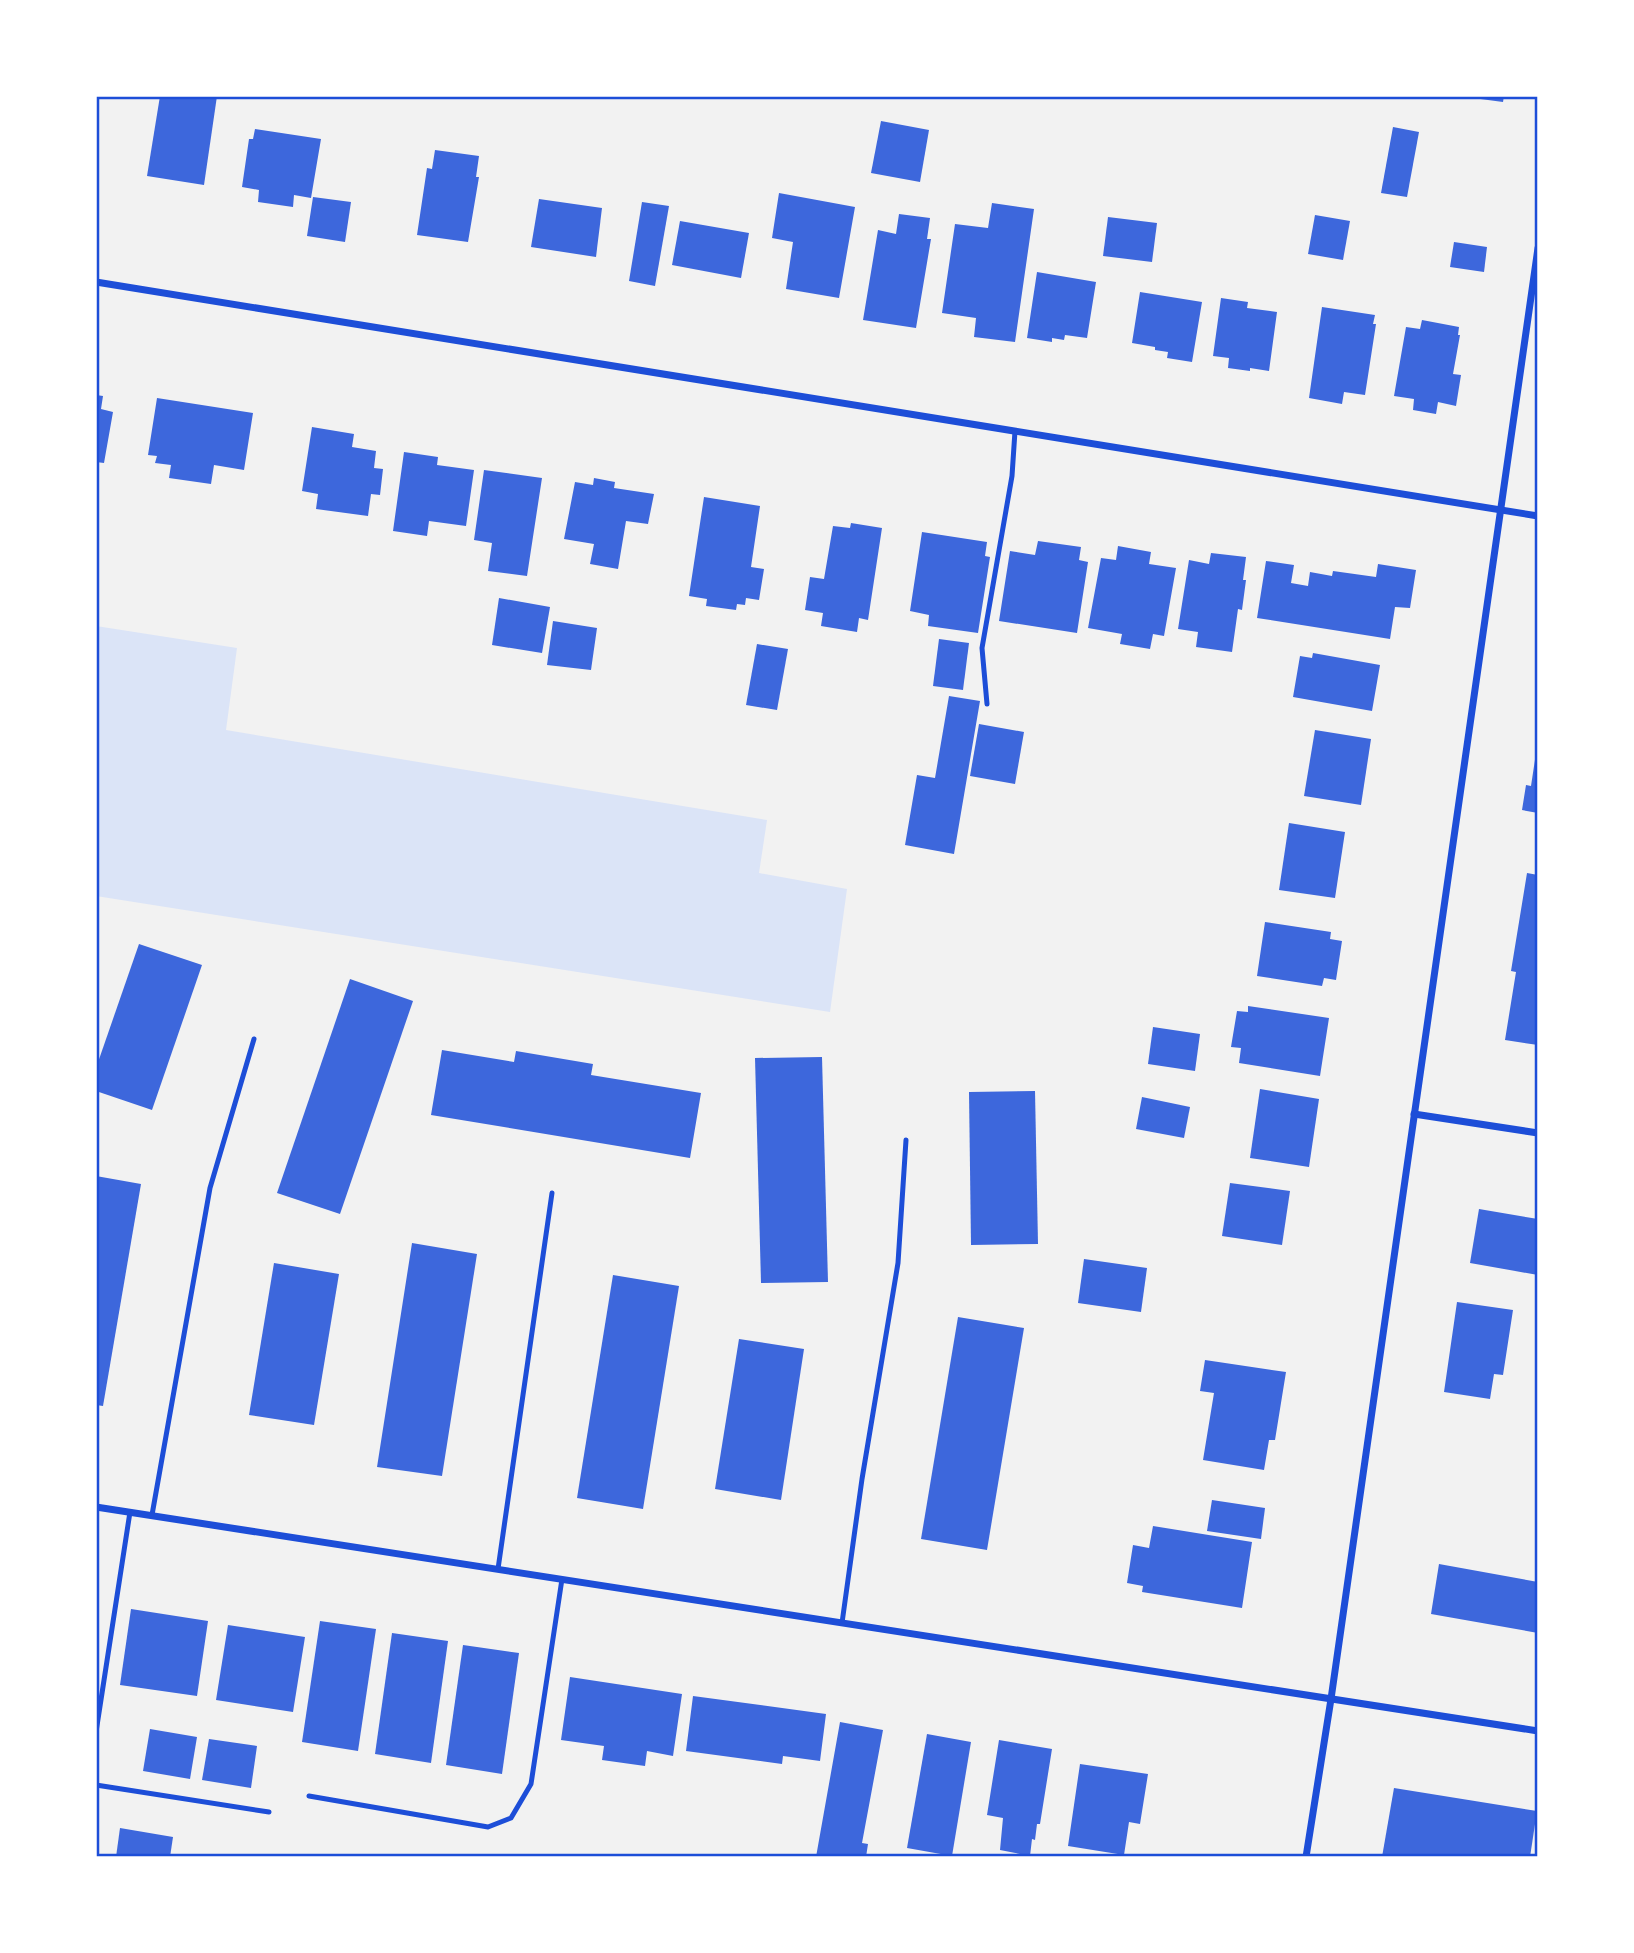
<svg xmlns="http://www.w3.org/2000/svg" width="1634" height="1953" font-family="'Crimson Pro',serif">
  <rect width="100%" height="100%" fill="#f2f2f2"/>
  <!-- green -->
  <path fill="#dbe4f7" d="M96 626 237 648 226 730 767 820 759 873 847 889 830 1012 96 896Z"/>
  <!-- building -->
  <g fill="#3d67dc">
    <path d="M160 96H217L204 185 147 176Z"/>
    <path d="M1473 96H1504L1503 102 1473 98Z"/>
    <path d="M881 121 929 130 920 182 871 173Z"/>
    <path d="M1393 127 1419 132 1407 197 1381 193Z"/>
    <path d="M255 129 321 139 311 198 294 195 293 207 258 202 259 190 242 187 249 139H253Z"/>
    <path d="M435 150 479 156 476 177H479L468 242 417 235 427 168 432 169Z"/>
    <path d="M779 193 855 207 839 298 786 289 793 242 772 238Z"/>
    <path d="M313 197 351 202 345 242 307 236Z"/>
    <path d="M539 199 602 208 596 257 531 247Z"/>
    <path d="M642 202 669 206 655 286 629 281Z"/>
    <path d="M992 203 1034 209 1015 342 974 337 976 318 942 313 955 224 988 228Z"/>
    <path d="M899 214 930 218 927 239H931L916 328 863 320 878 230 896 234Z"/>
    <path d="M1315 215 1350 221 1343 260 1308 254Z"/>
    <path d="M1108 217 1157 223 1152 262 1103 256Z"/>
    <path d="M680 221 749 233 741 278 672 265Z"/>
    <path d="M1454 242 1487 247 1484 272 1450 267Z"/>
    <path d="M1037 272 1096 282 1087 338 1065 335 1064 340 1052 338V342L1027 338Z"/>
    <path d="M1140 292 1202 302 1192 362 1167 358 1168 352 1155 350V347L1132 343Z"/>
    <path d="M1221 298 1248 302 1247 308 1277 312 1269 371 1250 368V371L1228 368 1229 358 1213 356Z"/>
    <path d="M1322 307 1375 315 1373 324H1376L1365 395 1344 392 1342 404 1309 398Z"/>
    <path d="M1422 320 1459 327 1458 335H1460L1453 374 1461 375 1456 406 1438 402 1436 414 1413 410 1414 399 1394 396 1406 327 1420 329Z"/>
    <path d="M96 395 103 396 101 409 113 412 104 463 96 462Z"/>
    <path d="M157 398 253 413 244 470 214 465 211 484 169 478 171 465 155 463 157 456 148 455Z"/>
    <path d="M312 427 354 434 352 447 376 451 374 468 383 469 380 495 371 494 368 516 316 509 318 494 302 491Z"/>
    <path d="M404 452 438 457 437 465 474 470 466 526 429 521 427 536 393 531Z"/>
    <path d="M484 470 542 478 527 576 488 571 492 543 474 540Z"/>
    <path d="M594 478 615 482 614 488 654 494 648 524 626 521 618 569 590 564 594 544 564 539 575 482 593 485Z"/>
    <path d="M704 497 760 506 751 567 764 569 759 600 746 598 745 605 737 604 736 610 706 606 707 599 689 596Z"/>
    <path d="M851 523 882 528 868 620 859 618 857 632 821 626 823 613 805 610 810 577 824 579 833 526 850 528Z"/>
    <path d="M922 532 987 542 985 556 990 557 978 633 928 626 929 615 910 611Z"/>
    <path d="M1038 541 1081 547 1079 560 1088 562 1077 633 999 621 1010 551 1035 555Z"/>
    <path d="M1118 546 1151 552 1149 564 1176 568 1164 636 1153 634 1150 649 1120 644 1122 634 1088 628 1101 558 1116 560Z"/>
    <path d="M1211 553 1246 557 1243 580H1246L1242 610 1238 609 1232 652 1196 647 1198 632 1178 629 1189 560 1209 564Z"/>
    <path d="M1266 561 1294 565 1291 583 1308 586 1310 572 1332 576 1333 571 1376 577 1378 564 1416 570 1410 608 1395 607 1390 639 1257 618Z"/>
    <path d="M499 598 550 607 542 653 492 645Z"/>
    <path d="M553 621 597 628 591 670 547 665Z"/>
    <path d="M939 639 969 643 963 690 933 686Z"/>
    <path d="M757 644 788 649 777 710 746 705Z"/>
    <path d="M1313 653 1380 665 1372 711 1293 697 1300 656 1312 658Z"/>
    <path d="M949 696 980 701 954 854 905 845 917 775 935 778Z"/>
    <path d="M979 724 1024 732 1015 784 970 776Z"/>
    <path d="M1315 730 1371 739 1361 805 1304 796Z"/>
    <path d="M1536 753H1538V813L1522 810 1526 785 1531 786Z"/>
    <path d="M1289 823 1345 832 1335 898 1279 890Z"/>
    <path d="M1527 873 1538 875V1045L1505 1040 1516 972 1511 971Z"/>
    <path d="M1265 922 1331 932 1330 939 1342 941 1336 980 1324 978 1322 986 1257 976Z"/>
    <path d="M139 944 202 965 152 1110 96 1091V1068Z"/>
    <path d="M350 979 413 1001 340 1214 277 1193Z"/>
    <path d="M1248 1006 1329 1018 1320 1076 1239 1063 1241 1048 1231 1047 1237 1011 1248 1012Z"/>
    <path d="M1153 1027 1200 1034 1195 1071 1148 1064Z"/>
    <path d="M442 1050 514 1062 516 1051 593 1064 591 1075 701 1093 690 1158 431 1115Z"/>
    <path d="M822 1057 828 1282 761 1283 755 1058Z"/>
    <path d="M1260 1089 1319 1099 1309 1167 1250 1158Z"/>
    <path d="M1035 1091 1038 1244 971 1245 969 1092Z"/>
    <path d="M1142 1097 1190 1107 1184 1138 1136 1129Z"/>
    <path d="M96 1176 141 1184 103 1406 96 1405Z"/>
    <path d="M1230 1183 1290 1191 1282 1245 1222 1236Z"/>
    <path d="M1479 1209 1538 1219V1275L1470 1263Z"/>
    <path d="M412 1243 477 1254 442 1476 377 1467Z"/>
    <path d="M1084 1259 1147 1268 1141 1312 1078 1303Z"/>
    <path d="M274 1263 339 1274 314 1425 249 1415Z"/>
    <path d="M613 1275 679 1286 643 1509 577 1498Z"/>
    <path d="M1457 1302 1513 1310 1503 1375 1494 1374 1490 1399 1444 1392Z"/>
    <path d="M958 1317 1024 1328 987 1550 921 1539Z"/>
    <path d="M739 1339 804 1349 781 1500 715 1489Z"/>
    <path d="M1205 1360 1286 1372 1275 1440H1269L1264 1470 1203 1460 1214 1393 1200 1391Z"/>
    <path d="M1212 1500 1265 1508 1261 1539 1207 1531Z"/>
    <path d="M1153 1526 1252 1542 1242 1608 1142 1592 1143 1586 1127 1583 1133 1545 1149 1548Z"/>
    <path d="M1439 1564 1538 1582V1633L1431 1614Z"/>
    <path d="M131 1609 208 1621 197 1696 120 1685Z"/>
    <path d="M320 1621 376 1629 358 1751 302 1742Z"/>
    <path d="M228 1625 305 1637 293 1712 216 1700Z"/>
    <path d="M392 1633 448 1641 431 1763 375 1754Z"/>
    <path d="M463 1645 519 1653 502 1774 446 1765Z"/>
    <path d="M570 1677 682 1694 673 1756 647 1751 645 1766 602 1760 604 1746 561 1740Z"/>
    <path d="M693 1696 826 1714 820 1761 783 1756 782 1764 686 1751Z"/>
    <path d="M840 1722 883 1730 862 1843 868 1844 866 1857H816Z"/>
    <path d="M150 1729 197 1737 190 1779 143 1771Z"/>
    <path d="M927 1734 971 1742 952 1856 907 1848Z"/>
    <path d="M209 1739 257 1746 251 1788 202 1780Z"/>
    <path d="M999 1740 1052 1749 1040 1824H1037L1035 1840 1032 1839 1030 1856 1000 1850 1003 1818 987 1815Z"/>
    <path d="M1080 1764 1148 1774 1140 1824 1129 1822 1124 1855 1068 1846Z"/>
    <path d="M1394 1788 1537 1811 1530 1857H1382Z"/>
    <path d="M120 1828 173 1837 170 1857H116Z"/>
  </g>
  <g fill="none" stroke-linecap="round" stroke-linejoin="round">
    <!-- service -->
    <g stroke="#1d4ed8" stroke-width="5">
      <path d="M987 704 982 648 1012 476 1015 431"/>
      <path d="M152 1515 210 1188 254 1039"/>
      <path d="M498 1569 552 1193"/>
      <path d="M842 1623 862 1479 898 1263 906 1140"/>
      <path d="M96 1732 130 1512"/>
      <path d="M96 1785 269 1812"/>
      <path d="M309 1796 488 1827 511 1818 531 1784 562 1579"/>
    </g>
    <!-- minor -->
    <g stroke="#1d4ed8" stroke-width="7">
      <path d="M96 282 1538 516"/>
      <path d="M1414 1114 1538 1133"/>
      <path d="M96 1507 1538 1731"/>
      <path d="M1306 1857 1331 1699 1538 248"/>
    </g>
  </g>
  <!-- border -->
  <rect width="1634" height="1953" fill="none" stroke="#ffffff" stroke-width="196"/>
  <rect x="98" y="98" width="1438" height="1757" fill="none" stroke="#1d4ed8" stroke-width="2.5"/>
</svg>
